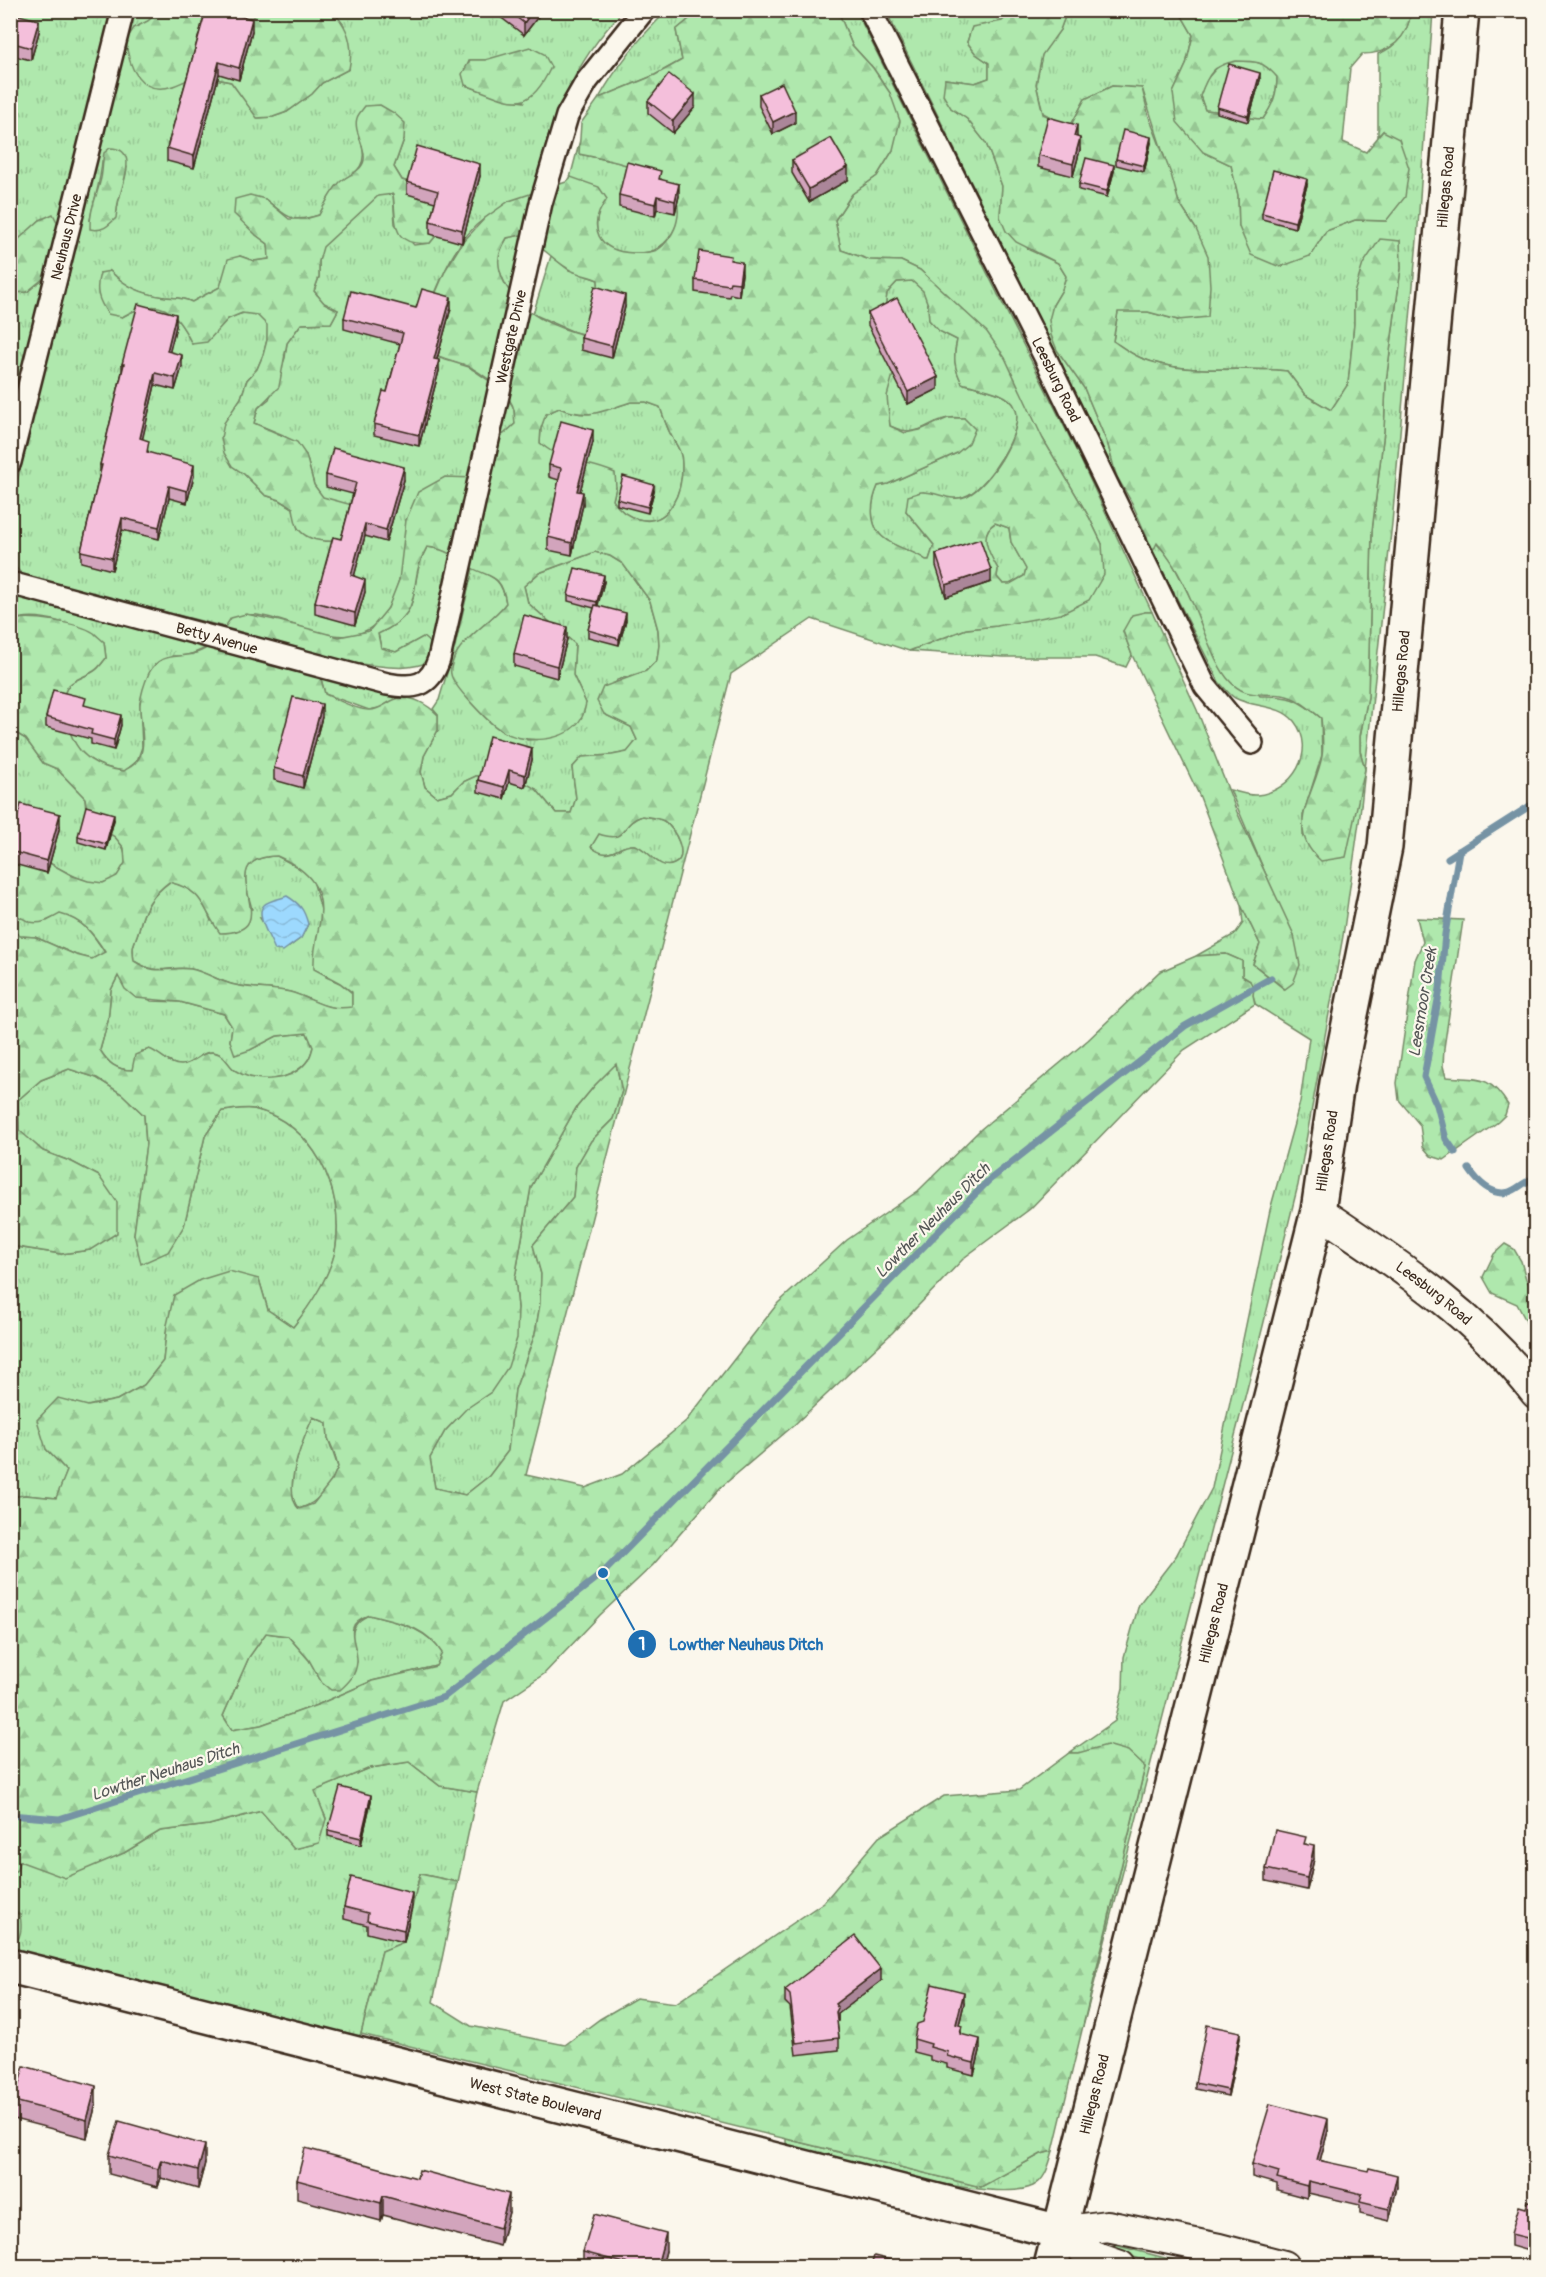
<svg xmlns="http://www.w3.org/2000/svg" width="1546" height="2277" font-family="Pangolin,sans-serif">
  <defs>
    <pattern id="grass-tufts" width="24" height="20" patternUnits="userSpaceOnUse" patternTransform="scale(1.5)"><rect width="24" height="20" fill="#afe8ad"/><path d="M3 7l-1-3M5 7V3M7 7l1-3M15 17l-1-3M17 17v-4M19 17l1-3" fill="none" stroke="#97c794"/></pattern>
    <pattern id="forest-firs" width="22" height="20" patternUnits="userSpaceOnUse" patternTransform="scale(1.5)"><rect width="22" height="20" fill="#afe8ad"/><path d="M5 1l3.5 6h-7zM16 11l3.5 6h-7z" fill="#97c794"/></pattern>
    <pattern id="water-waves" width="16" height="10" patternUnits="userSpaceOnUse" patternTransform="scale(1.5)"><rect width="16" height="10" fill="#9dd9fe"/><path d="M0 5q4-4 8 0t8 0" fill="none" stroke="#88bad9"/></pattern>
  </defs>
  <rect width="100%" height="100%" fill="#fbf7ec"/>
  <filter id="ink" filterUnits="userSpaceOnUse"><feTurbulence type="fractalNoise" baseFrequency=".0167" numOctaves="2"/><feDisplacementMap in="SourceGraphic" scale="12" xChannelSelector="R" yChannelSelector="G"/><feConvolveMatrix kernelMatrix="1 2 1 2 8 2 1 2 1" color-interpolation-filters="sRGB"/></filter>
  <g filter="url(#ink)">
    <!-- grass -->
    <g fill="url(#grass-tufts)" stroke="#758966" stroke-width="1.5" fill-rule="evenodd">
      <path d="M10 11H112L59 226 40 220 11 247Z"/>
      <path d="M133 11H159L148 21 134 28 172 86C196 74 206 77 231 82L258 118 273 117 287 112 312 94 322 83 349 69 344 25 332 11H623C570 66 552 121 534 193 519 201 499 208 485 218 453 241 439 285 424 320L439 358 469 367 495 385 506 395 514 408 515 424 504 434 490 442 476 478 406 520C405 540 404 561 399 580 366 703 261 577 225 627L24 576 11 563V506ZM469 60H485L524 102 509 100 465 85ZM358 133 404 139 394 167 402 180 431 189 439 232 430 243 414 245 395 224 393 194 378 195 322 247 319 261V277L314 291 324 303 338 310 331 323 301 324 287 343 285 358 269 399 258 408 254 423 283 435 306 455 314 485 323 498 352 506 298 529 293 508 280 500 265 495 244 474 232 466 224 424 241 398 247 380 257 369 263 355 267 340 268 325C265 322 261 316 257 315 238 305 207 333 192 344 175 309 160 295 122 317L110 271C126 287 142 294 165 297 176 298 182 297 192 302L220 287 240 256 254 261 270 259 268 244 256 235 265 199C288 217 290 224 319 215 325 204 331 191 340 183 344 179 348 178 352 175 368 164 364 149 358 133ZM102 161 127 167C126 182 118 195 117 211L90 220C94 199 101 181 102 161Z"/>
      <path d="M667 11H699L676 30 682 60 655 75 599 98C617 66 641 36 667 11Z"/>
      <path d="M838 11H856L1078 454 1152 612H1145L1123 631 1132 655 1126 667 1095 657H1004L909 651 966 629 997 626 1102 544 1089 517 1043 439 942 292 920 270 901 261 870 260 841 250 835 220 852 194 877 176 893 150 890 93 873 68 852 45Z"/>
      <path d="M886 11H1014L1002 21 972 28 967 42 976 54 989 63V78L975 83 945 79 951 108 967 119 986 143 1002 186 1000 217 1029 250 1058 263 1066 276 1062 290 1053 305 1057 350 1084 388 1108 445 1116 475Z"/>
      <path d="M1067 11H1179L1193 35 1186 65 1173 93 1203 152 1231 165 1238 195 1239 227 1310 256 1326 231 1355 220 1386 221 1383 131 1378 136V54C1397 47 1409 31 1411 11H1433L1417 240 1392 523 1360 815 1343 936 1298 1185 1256 1354 1083 2027 1145 1767 1078 1753H1069L1115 1721 1123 1688 1124 1657 1139 1604 1176 1556 1212 1488 1270 1210 1300 1102 1309 1038 1255 1004 1250 981 1242 976V961L1226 954 1196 956 1235 934 1243 923 1241 905 1260 944 1253 964 1284 989 1294 935 1281 910 1230 790C1238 792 1249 796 1257 795 1292 792 1318 751 1294 721 1280 704 1254 708 1235 698 1229 695 1224 687 1219 682L1153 551 1156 543 1170 558 1190 597 1260 696C1289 695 1298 699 1321 718L1322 755 1303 815V837L1362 778 1365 769 1360 751V736L1368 697 1372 531 1384 431 1386 382 1401 268 1400 241 1354 293V324L1348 385 1331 410 1305 395 1287 371C1238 365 1188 377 1141 358 1131 354 1122 347 1113 341L1118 311 1148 312 1178 320 1196 229 1179 203 1142 88 1112 86 1085 99 1070 127 1043 113 1036 84 1042 54 1060 30Z"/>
      <path d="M1236 61C1257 61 1263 61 1277 77 1277 94 1273 105 1263 119 1243 119 1225 111 1205 110L1200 96 1205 81 1220 64Z"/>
      <path d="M580 140V154C604 160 629 163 651 173 657 176 661 181 665 186 668 189 672 192 675 196 686 213 674 238 658 248 645 257 607 255 599 238 595 229 597 221 598 211L571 177 570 178Z"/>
      <path d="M521 235 524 236 509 292C498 269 492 261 507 238Z"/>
      <path d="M551 256 569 270 598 280 601 326 589 336 574 332 533 314Z"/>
      <path d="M48 274 11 424V293L27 292Z"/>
      <path d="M912 281 923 290 928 304 929 320 939 331 957 340C953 357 954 368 962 383 977 388 1008 391 1015 407 1026 429 988 485 968 495 953 503 937 496 923 492L906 511 934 545 929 560H926C914 551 900 549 888 541 868 529 870 504 878 486L888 484 957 453 964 418C959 418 954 417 949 418 923 422 922 440 890 426L887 411V396L889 381 885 309 887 293 897 282Z"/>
      <path d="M631 402H646L660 407C663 415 666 425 670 433 675 444 682 450 682 463 683 489 671 528 638 519 627 516 619 511 613 500L616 487 552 453 540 443 541 428 545 414 559 408C590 420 601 411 631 402Z"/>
      <path d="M995 523 1009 528 1011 542 1026 569 1024 576 1010 584H1003L997 577 998 569C989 555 977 534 995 523Z"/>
      <path d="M427 547 441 549 455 556 432 645 422 638 396 652 381 648 378 633C429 612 405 586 427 547Z"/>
      <path d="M595 552 610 556 623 564 650 601 658 630 659 645 657 660 646 671 617 680 604 714 631 727 637 740 628 752 612 755 582 757 572 768 576 798 571 813H556L536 789 492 776H476L463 782 452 793 437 797 425 787 421 772 424 756 438 730V715L433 709 439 700 455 646 473 568C494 577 502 579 506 603L497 615 527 740C562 739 564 727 586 703L573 675 575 644 528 603 524 586 539 573Z"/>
      <path d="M12 595 100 615 212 644C198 653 188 656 172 656L144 688 140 703 142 747 137 761 125 771C87 767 70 747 65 712 63 702 62 694 69 685 76 678 89 676 97 669 100 666 103 662 106 658L104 642C79 628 41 609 11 621Z"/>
      <path d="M323 675 357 687 413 700 397 699 384 707 369 710 325 694 321 679Z"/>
      <path d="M10 730 26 739 43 763 57 769 85 798 86 812C99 824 134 845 124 866 106 901 70 873 47 862 37 857 22 856 11 854Z"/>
      <path d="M642 816C648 817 659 818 664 821 675 828 690 857 674 865 657 872 648 847 634 845 617 844 611 863 591 847L599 833C629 844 618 824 642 816Z"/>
      <path d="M277 856 303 870 313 880 321 910 320 924 326 977 340 983 352 993V1008C324 1011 315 999 290 992 272 988 253 989 235 985 220 982 206 972 191 969 166 965 160 977 134 961 131 943 135 944 139 929 144 908 152 895 170 882 195 888 202 897 211 921L252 909C244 880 236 857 277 856ZM260 918 308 924 301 938 289 947 268 931Z"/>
      <path d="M60 913C83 920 93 933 105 953L92 959 76 955 35 937 20 936 11 929V915L47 921Z"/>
      <path d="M118 976 151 1001 180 1002 224 1014 232 1027 230 1041 250 1050 277 1036 307 1033 313 1047C312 1051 310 1057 308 1060 294 1081 252 1087 233 1069 227 1064 225 1056 217 1053 204 1048 195 1063 183 1065 166 1067 159 1047 142 1051L132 1070C116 1070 108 1063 100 1050L108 1021 111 990Z"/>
      <path d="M616 1063 622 1091 613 1119 591 1141 576 1167 573 1197 533 1245 541 1274 540 1304 535 1334 515 1390 508 1451 489 1476 465 1495 435 1488 430 1458 445 1431 466 1408 491 1392 518 1308 515 1278 531 1187 576 1108 595 1085Z"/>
      <path d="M69 1069 97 1078 122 1094 144 1115 146 1144 134 1234 184 1226 205 1136 222 1111C232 1110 245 1107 254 1109 314 1123 344 1189 336 1246 332 1274 310 1306 293 1327L268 1310 259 1279 167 1325 163 1361 144 1385 117 1400 87 1406 46 1449 67 1471 57 1498 25 1495 11 1497 10 1246 61 1254 90 1250 99 1176 72 1162 43 1151 19 1131 18 1100 41 1080Z"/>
      <path d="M313 1417 327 1423 328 1438 338 1467C329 1488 321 1501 299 1509 281 1492 304 1436 313 1417Z"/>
      <path d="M370 1615C399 1623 425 1627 443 1653L436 1666 372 1681 317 1705 261 1725 232 1730 223 1716 249 1657 266 1633 288 1636 309 1660 322 1683 357 1662C352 1642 346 1623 370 1615Z"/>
      <path d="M409 1762 440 1786 477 1792 458 1882 420 1874 404 1942 382 1951 361 2034 356 2038 11 1952 20 1915 11 1909 10 1873 17 1870 19 1861 124 1853 160 1831 209 1825 262 1811 294 1849 318 1843 326 1818 314 1791 370 1768Z"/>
      <path d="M786 2139 981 2187 1041 2154 1053 2151C1049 2164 1046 2180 1033 2186 993 2205 839 2160 792 2148L786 2143Z"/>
      <path d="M1115 2245 1196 2266H1161L1112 2250Z"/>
    </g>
    <!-- forest -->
    <g fill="url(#forest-firs)" stroke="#758966" stroke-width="1.5" fill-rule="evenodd">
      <path d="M1014 10 1067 11 1060 30 1042 55 1036 84 1043 114 1070 127 1085 99 1112 86 1142 88 1149 117 1171 174 1179 203 1196 229 1208 256 1210 286 1208 317 1178 320 1148 312H1118L1113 341C1122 347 1131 354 1141 358 1188 377 1238 365 1287 371L1305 395 1331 410 1348 384 1354 324V293L1363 264 1380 239 1400 241 1401 268 1386 382 1384 431 1372 531 1368 697 1360 736V751L1365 769 1346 857 1321 861C1283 829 1315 794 1322 756 1324 744 1322 730 1321 718 1310 709 1297 697 1282 695 1259 692 1245 700 1227 678 1217 666 1212 650 1206 637 1193 604 1181 570 1157 543L1153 551 1132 503 1116 475 1108 445 1084 388 1057 350 1051 335 1049 320 1053 305 1062 290 1066 276 1058 263 1016 242 1006 231 1000 217 1002 186 986 143 967 119 951 108 943 95 945 79 975 83 989 78V63L976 54 967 42 972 27 1002 21Z"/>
      <path d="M159 11H218L238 18 253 17 258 11H332C349 27 354 46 349 69L322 83 312 94 287 112 273 117 257 118 231 82C221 80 209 76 199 77 189 78 182 83 173 86 140 97 128 66 126 40L134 28 148 21Z"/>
      <path d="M699 11H838L852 45 873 68 890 93 900 121 893 150 877 176 852 194 835 220 841 250 870 260 901 261 920 270 987 332 1005 358 1043 439 1089 517 1102 544 1104 574 1089 600 1061 614 997 626 966 629 909 651 812 619 731 674 526 1475 585 1488 622 1474 686 1421 778 1303 847 1240 918 1191 981 1129 1088 1040 1159 972 1196 956 1226 954 1242 961V976L1250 981 1254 989 1253 995 1255 1004 1184 1050 1030 1209 965 1257 892 1333 793 1426 720 1488 653 1565 600 1615 544 1674 504 1701 477 1792 440 1786 409 1762 370 1768 315 1791 326 1819 319 1843 294 1849 261 1811 209 1825 160 1831 124 1853 65 1878 19 1861 17 1870 11 1873V1497L25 1495 56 1498 67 1471 46 1449 37 1420 58 1398 88 1406 117 1400 144 1385 163 1361 167 1325 174 1295 200 1280 229 1271 259 1279 268 1310 293 1327C310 1306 332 1273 336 1246 344 1189 314 1123 254 1109 245 1107 232 1110 222 1111L205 1136 184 1226 168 1252 141 1264 134 1234 146 1144 144 1115 122 1094 97 1078 69 1069 41 1080 18 1100 19 1130 43 1151 72 1162 99 1176 117 1202V1233L90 1250 61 1254 11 1246V929L20 936 35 937 76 955 92 959 105 952C93 933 83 920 60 914 51 919 41 925 30 922 22 919 19 915 11 915V854L46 861 73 876 88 881 103 883 117 876 125 863 124 848 115 837 89 821 85 798 57 769 43 763 26 739 11 730V621C27 614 79 623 94 633 97 636 101 639 104 642L106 658C102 663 99 668 94 671 86 676 75 679 69 685 62 694 63 702 65 711 70 747 87 767 124 771 128 768 133 766 136 762 149 749 139 721 140 704 141 694 145 682 149 673 162 649 180 661 201 651 215 645 223 630 231 618L246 614 280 621 339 637 369 631 388 608 399 580 406 520 418 492 445 477 476 478 490 442 504 434 515 424C514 419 515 414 514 410 510 392 485 376 470 367 456 360 442 360 427 350L424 320 446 269 462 243 485 218 509 201 566 182 571 177 599 187 607 199C586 227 598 252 634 253 641 253 650 253 657 250 666 245 675 231 677 221 689 172 612 161 579 154L581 123 599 98 655 75 682 60 676 30ZM521 235C539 243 551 258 567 268 576 274 588 276 598 280L601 326 589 336C555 328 520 314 504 282 496 264 497 255 507 238ZM912 281 923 291 928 305 929 320 939 331 957 340C953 357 954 368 962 383 977 388 1008 391 1015 407 1026 430 988 487 967 496 950 503 938 491 921 492 917 493 912 495 908 496L906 511 934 545 929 560H926C914 551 900 549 888 541 868 529 870 504 878 486L888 484 957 453 969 443 975 429 964 418H948L920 430 905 433 890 426 887 396 899 353 885 309 887 293 897 282ZM631 402H646L660 407C663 415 666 425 670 433 675 444 682 450 682 463 683 489 671 528 638 519 627 516 619 511 613 500L616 487 615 473C586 460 566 465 540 443L541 428 546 414 559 408C591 420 601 411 631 402ZM995 523 1009 528 1011 542 1026 569 1024 576 1010 584H1003L997 577 998 569C990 555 977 534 995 523ZM427 547C445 549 450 554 465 564 487 579 501 570 506 603 492 622 460 639 453 661 452 664 450 671 451 674 452 685 489 723 499 729 522 745 567 744 582 717 584 713 585 708 586 703L573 675 575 644 528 603 524 586 539 573 595 552 610 556 623 564 650 601 658 630 659 645 657 660 646 671 603 687 597 701 604 714 631 727 637 740 627 752 612 755 582 757 572 768 576 798 571 813H556L536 789 522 781 492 776H476L463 782 452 793 437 797 425 787 421 772 424 756 438 730V715C428 705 411 694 396 699 387 702 380 710 370 710 358 711 336 699 325 694L321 679 328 666C363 657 396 677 431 661L435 647 423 637 396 652 381 648 378 634C430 611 404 586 427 547ZM642 816C648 817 658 818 664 821 675 828 690 857 674 864 658 872 648 847 634 845 617 844 611 863 591 847L599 834C629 844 618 824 642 816ZM277 856C309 870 327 889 319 926 316 941 313 953 314 969L340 983 352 992V1007C324 1011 315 999 290 992 272 988 253 989 235 985 220 982 206 972 191 969 165 966 160 977 134 961 131 943 135 944 139 929 144 908 152 895 169 882 205 891 201 907 220 933 292 933 204 858 277 856ZM118 976 125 989 136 998 180 1002 224 1014 232 1027 230 1041 235 1055 250 1050 277 1036 307 1033 313 1047C312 1051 310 1057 308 1060 293 1082 257 1084 236 1071 228 1066 226 1055 216 1053 203 1049 194 1064 182 1065 169 1066 161 1053 149 1049L135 1055 132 1070C116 1070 108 1063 100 1050L108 1021 111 990ZM616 1064 622 1091 613 1119 591 1141 576 1167 573 1197 533 1245 541 1274 540 1304 535 1334 515 1390 508 1451 489 1476 465 1495 435 1488 430 1458 445 1431 466 1409 491 1392 508 1367 517 1338 518 1308 515 1278 531 1187 576 1108 595 1085ZM313 1417 327 1423 328 1438 334 1452 338 1467 332 1480 313 1504 299 1509C281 1491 304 1437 313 1417ZM369 1615C399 1623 425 1626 442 1653L436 1666 372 1681 317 1705 261 1725 232 1730 223 1716 249 1657 266 1633 288 1636 309 1660 322 1683 331 1690H340C349 1682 356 1675 357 1662 358 1642 340 1625 369 1615Z"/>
      <path d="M1179 11H1411C1408 39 1390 54 1362 54L1350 68 1343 142 1366 152 1383 131 1399 139 1409 168 1405 197 1386 221 1355 220 1326 231 1310 256 1280 267 1251 255 1239 227 1238 195 1231 165 1203 152 1177 122 1173 93 1186 65 1193 35ZM1236 61C1257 61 1263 61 1277 77 1277 94 1273 105 1263 119 1243 119 1225 111 1205 110L1200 96C1208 74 1213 65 1236 61Z"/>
      <path d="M530 47 544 54 551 67C527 119 509 100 465 85L462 74 470 60H485Z"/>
      <path d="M380 105 394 113 405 123 404 139 394 167 402 180 431 189 441 201 439 232 430 243C390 247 397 223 393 194L378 196 323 247 319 261V277L314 291 324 303 338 310 331 323 301 324 287 343 279 387 258 408 254 423 297 442 306 455 314 485 323 497 352 505 351 521 340 541C326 542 306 541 298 528 295 523 294 514 293 508L280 500 265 495 244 474 232 466 224 453 221 438 224 423 241 398 247 380 257 369 263 355 267 340V325L257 315 242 313 228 319 207 342 192 344C175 309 160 295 122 317L108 314C98 300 95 290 100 273L110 271C126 287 142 294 165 297 176 298 182 297 192 302L220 287 228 259 240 256 254 261 269 259 268 244 256 235 234 214 235 199 250 195 265 199 289 219H305L319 215C325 204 331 191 340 182 348 175 362 171 364 160 366 145 353 132 357 118 358 114 363 109 365 106Z"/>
      <path d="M110 148C139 148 123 182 119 199 117 205 117 211 116 218 108 226 102 232 90 229 89 212 96 198 100 182 103 173 102 163 104 153Z"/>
      <path d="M53 214 59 226 50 273 27 292 11 293 10 247 40 220Z"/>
      <path d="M1145 612H1152L1197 710 1237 812 1294 935 1300 965 1293 983 1285 989 1253 964 1260 944 1241 905 1200 797 1132 655 1123 631 1132 615Z"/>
      <path d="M1417 918 1463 920 1444 1048 1443 1066 1446 1077C1479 1080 1489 1074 1508 1105L1505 1115 1498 1122 1444 1160 1431 1156 1423 1147 1420 1125 1399 1100 1397 1083 1415 960 1423 942Z"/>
      <path d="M1505 1244 1514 1249 1521 1261 1526 1279 1535 1295V1355L1526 1321 1517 1304 1492 1293 1483 1277 1494 1254Z"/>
      <path d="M1107 1745 1128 1751 1145 1767 1053 2151 1041 2154 981 2187 361 2034 382 1951 404 1942 420 1874 458 1882 433 2002 471 2026 565 2045 600 2019 636 1998 676 2003 824 1902 879 1837 944 1796 1019 1790 1069 1753H1078Z"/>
      <path d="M10 1909 20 1915C22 1927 22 1939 11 1947Z"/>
    </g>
    <!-- water -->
    <path fill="url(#water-waves)" stroke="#7693a4" stroke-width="1.5" d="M287 896C300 904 304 909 308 924L301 938 283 951 275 950C271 939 254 914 264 905 269 900 280 899 287 896Z"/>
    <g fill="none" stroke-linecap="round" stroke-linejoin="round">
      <!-- stream -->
      <g stroke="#7693a4" stroke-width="7">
        <path d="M1448 858 1536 802"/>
        <path d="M1455 1152 1446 1139 1437 1105 1424 1077 1440 989 1445 934 1459 851"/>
        <path d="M1469 1169C1477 1181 1492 1197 1509 1192 1519 1189 1525 1180 1536 1178"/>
        <path d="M10 1815 59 1819 444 1697 603 1573 988 1181 1185 1026 1271 978"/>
      </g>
      <defs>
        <g id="minor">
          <path id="s1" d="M870 10 1044 355 1205 686 1252 743"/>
          <path id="s2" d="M10 462 123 10"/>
          <path id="s3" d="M10 583 387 684C414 689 430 687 439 659L541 203 567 116 587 81 644 10"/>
        </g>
        <g id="secondary">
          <path id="s4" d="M1318 1211C1399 1265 1476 1315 1536 1393"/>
          <path d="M1060 2232 1107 2226 1219 2249 1284 2266"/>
          <path d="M1060 2232 1094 2257 1120 2266"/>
        </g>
        <g id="primary">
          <path id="s5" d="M10 1966 1060 2232"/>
          <path id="s6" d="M1051 2266 1318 1211 1337 1083 1385 847 1462 10"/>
        </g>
      </defs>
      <!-- minor casing -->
      <use href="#minor" stroke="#3b2a1e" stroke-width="26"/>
      <!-- secondary casing -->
      <use href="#secondary" stroke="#3b2a1e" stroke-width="34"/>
      <!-- primary casing -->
      <use href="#primary" stroke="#3b2a1e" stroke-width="38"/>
      <!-- minor -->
      <use href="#minor" stroke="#fbf7ec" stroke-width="21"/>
      <!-- secondary -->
      <use href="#secondary" stroke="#fbf7ec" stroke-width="30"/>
      <!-- primary -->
      <use href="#primary" stroke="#fbf7ec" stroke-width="33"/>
    </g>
    <!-- wall -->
    <g fill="#d2a4bc" stroke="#3b2a1e" stroke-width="1.5">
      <path d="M206 10H246L244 17 252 31 239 80 219 74 194 168 167 161V148Z"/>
      <path d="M495 10H543L524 35 495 13Z"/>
      <path d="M10 13 39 32 31 60 10 55Z"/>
      <path d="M1260 80 1248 122 1217 113V107Z"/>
      <path d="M759 94 795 123 773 134 759 106Z"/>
      <path d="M648 101 695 107 673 133 648 113Z"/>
      <path d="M1077 137 1080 150 1073 176 1038 167V155Z"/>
      <path d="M1151 143 1144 172 1116 165V159Z"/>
      <path d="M792 160 848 180 809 202 792 173Z"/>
      <path d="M1114 171 1107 197 1079 190V184Z"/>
      <path d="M480 176 462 243 430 234V221L435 202 407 194V182Z"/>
      <path d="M661 179 679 196 675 213 657 209 655 216 619 207V195Z"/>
      <path d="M1307 185 1295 228 1262 219V213Z"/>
      <path d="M731 260 742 274 739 296 730 294 729 297 695 292V280Z"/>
      <path d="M625 307 612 358 581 350V338Z"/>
      <path d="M416 308H451L437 359 439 371 419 446 374 435V424L387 392 400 344 344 329V318Z"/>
      <path d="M868 313 938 389 908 404 868 325Z"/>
      <path d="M176 326 169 352 182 367 175 390 155 385 142 439 149 453 194 476 187 503 169 498 159 539 122 530 112 570 81 562V551L100 473V465L122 372V364Z"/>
      <path d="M593 442 580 491 583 504 572 555 548 550V537L559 480 549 477V465Z"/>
      <path d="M326 475 404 480 386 542 365 536 354 576 365 592 355 625 315 614V602L341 539 353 494 326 487Z"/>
      <path d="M654 491 648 513 617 505V499Z"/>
      <path d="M936 554 991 582 946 597 936 566Z"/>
      <path d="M604 582 597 606 626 620 619 645 588 637V630L594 608 568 601V595Z"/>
      <path d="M567 639 557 678 514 666V654Z"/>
      <path d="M86 706 121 725 114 750 91 744V739L46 727V717Z"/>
      <path d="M322 717 303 788 274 780V768Z"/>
      <path d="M532 760 525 787 509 782 504 799 478 792V780Z"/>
      <path d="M114 820 106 850 78 842V836Z"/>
      <path d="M60 826 47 873 10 863V842Z"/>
      <path d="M371 1801 361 1845 328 1836V1830Z"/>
      <path d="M1306 1844 1314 1859 1307 1890 1266 1881V1869Z"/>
      <path d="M412 1906 404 1942 367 1933V1925L344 1919V1907Z"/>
      <path d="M881 1981 838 2014V2021L837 2022 839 2038V2050L796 2055 790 2007 785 2002V1990Z"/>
      <path d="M964 2004 959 2025 962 2035 980 2051 974 2075 947 2068V2064L930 2060V2056L914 2052V2039Z"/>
      <path d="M1240 2038 1228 2096 1195 2089V2083Z"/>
      <path d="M14 2101 96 2104 87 2138 14 2119Z"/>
      <path d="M1328 2131 1320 2160 1397 2187 1389 2221 1360 2214V2205L1308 2193 1307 2198 1277 2190V2184L1252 2177V2164Z"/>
      <path d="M109 2155 205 2163 198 2189 161 2178 158 2187 109 2174Z"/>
      <path d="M417 2178 509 2212 500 2246 383 2215 381 2221 297 2199V2180Z"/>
      <path d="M1536 2202V2253L1511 2246V2234L1526 2208Z"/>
      <path d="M666 2251 662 2266H583V2252Z"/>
    </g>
    <!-- shaded-wall -->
    <g fill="#ab8699" stroke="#3b2a1e" stroke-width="1.5">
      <path d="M242 10H246L241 28V16Z"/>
      <path d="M533 10H543L524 35V23Z"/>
      <path d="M252 19V31L239 80V68Z"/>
      <path d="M39 20V32L31 60V48Z"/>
      <path d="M219 62V74L194 168V156Z"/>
      <path d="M1260 73V80L1248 122V116Z"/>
      <path d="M695 94V107L673 133V121Z"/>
      <path d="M795 111V123L773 134V122Z"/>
      <path d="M1077 125V138L1074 136Z"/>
      <path d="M1151 137V143L1144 172V166Z"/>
      <path d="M1080 138V150L1073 176V164Z"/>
      <path d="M480 164V176L462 243V230Z"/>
      <path d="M1114 165V171L1107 197V191Z"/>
      <path d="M848 167V180L809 202V189Z"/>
      <path d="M1307 179V185L1295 228V222Z"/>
      <path d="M679 184V196L675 213V201Z"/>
      <path d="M657 196V209L655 216V204Z"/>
      <path d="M742 262V274L739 296V283Z"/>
      <path d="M625 295V307L612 358V346Z"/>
      <path d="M451 297V308L434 370V359Z"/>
      <path d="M176 314V326L167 363V351Z"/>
      <path d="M182 355V367L175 390V378Z"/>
      <path d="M439 360V371L419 446V435Z"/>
      <path d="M155 373V385L140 450V438Z"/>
      <path d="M938 377V389L908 404V392Z"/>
      <path d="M593 430V442L577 503V491Z"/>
      <path d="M194 465V476L187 503V491Z"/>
      <path d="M404 467V480L386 542V530Z"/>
      <path d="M654 485V491L648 513V507Z"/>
      <path d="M169 486V498L159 539V527Z"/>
      <path d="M583 492V504L572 555V543Z"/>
      <path d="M122 518V530L112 570V558Z"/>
      <path d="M365 524V536L351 588V575Z"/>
      <path d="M991 570V582L946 597V585Z"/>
      <path d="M604 575V582L597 609V602Z"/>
      <path d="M365 580V592L355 625V613Z"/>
      <path d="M626 613V620L619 645V639Z"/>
      <path d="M567 627V639L557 678V666Z"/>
      <path d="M322 704V717L303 788V776Z"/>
      <path d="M121 715V725L114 750V740Z"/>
      <path d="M532 748V760L525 787V775Z"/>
      <path d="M509 770V782L504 799V787Z"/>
      <path d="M60 814V826L47 873V861Z"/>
      <path d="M114 814V820L106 850V844Z"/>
      <path d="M371 1795V1801L361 1845V1838Z"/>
      <path d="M1314 1846V1859L1307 1890V1878Z"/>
      <path d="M412 1893V1906L404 1942V1930Z"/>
      <path d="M881 1969V1981L838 2014V2021L836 2024 835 2004Z"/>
      <path d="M964 1992V2004L956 2037V2024Z"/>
      <path d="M1240 2032V2038L1228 2096V2090Z"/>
      <path d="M980 2039V2051L974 2075V2063Z"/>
      <path d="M96 2086V2104L87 2138V2120Z"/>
      <path d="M1328 2119V2131L1317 2172V2160Z"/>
      <path d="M205 2145V2163L198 2189V2170Z"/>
      <path d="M161 2160V2178L158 2187V2169Z"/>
      <path d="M1397 2175V2187L1389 2221V2209Z"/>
      <path d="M1308 2181V2193L1307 2198V2186Z"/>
      <path d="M509 2194V2212L500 2246V2228Z"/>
      <path d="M383 2196V2215L381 2221V2203Z"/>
      <path d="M666 2233V2251L662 2266H657Z"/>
    </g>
    <!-- building -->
    <g fill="#f4bfdb" stroke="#3b2a1e" stroke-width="1.5">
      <path d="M206 10H242L241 16 252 19 239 68 219 62 194 156 167 148Z"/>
      <path d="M507 10H533L524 23Z"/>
      <path d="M10 13 39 20 31 48 10 42Z"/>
      <path d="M1229 64 1260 73 1248 116 1217 107Z"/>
      <path d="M669 74 695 94 673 121 648 101Z"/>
      <path d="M782 83 795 111 773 122 759 94Z"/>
      <path d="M1048 117 1077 125 1074 136 1080 138 1073 164 1038 155Z"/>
      <path d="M1123 130 1151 137 1144 166 1116 159Z"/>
      <path d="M831 138 848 167 809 189 792 160Z"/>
      <path d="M417 146 480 164 462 230 430 221 438 191 407 182Z"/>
      <path d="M1086 158 1114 165 1107 191 1079 184Z"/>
      <path d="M627 162 661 171 659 179 679 184 675 201 657 196 655 204 619 195Z"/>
      <path d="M1273 170 1307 179 1295 222 1262 213Z"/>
      <path d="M699 251 731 256 730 260 742 262 739 283 730 282 729 285 695 280Z"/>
      <path d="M595 286 625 295 612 346 581 338Z"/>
      <path d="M422 289 451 297 434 359 439 360 419 435 374 424 383 391 387 392 403 333 344 318 351 291 416 308Z"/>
      <path d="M897 298 938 377 908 392 868 313Z"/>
      <path d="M138 304 176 314 167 351 182 355 175 378 155 373 140 438 149 441 147 452 194 465 187 491 169 486 159 527 122 518 112 558 81 551 102 465H100L124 364H122Z"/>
      <path d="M561 421 593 430 577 491 583 492 572 543 548 537 561 468 549 465Z"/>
      <path d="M333 448 404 467 386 530 365 524 351 575 365 580 355 613 315 602 333 537 341 539 356 483 326 475Z"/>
      <path d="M623 476 654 485 648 507 617 499Z"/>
      <path d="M980 539 991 570 946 585 936 554Z"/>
      <path d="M575 568 604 575 597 602 568 595Z"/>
      <path d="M595 605 626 613 619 639 588 630Z"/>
      <path d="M524 615 567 627 557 666 514 654Z"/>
      <path d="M53 690 86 698 84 705 121 715 114 740 91 734 92 730 46 717Z"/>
      <path d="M293 697 322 704 303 776 274 768Z"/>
      <path d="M489 736 532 748 525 775 509 770 504 787 478 780Z"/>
      <path d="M21 804 60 814 47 861 10 851V842Z"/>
      <path d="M86 806 114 814 106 844 78 836Z"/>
      <path d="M340 1787 371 1795 361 1838 328 1830Z"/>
      <path d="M1275 1830 1306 1837 1304 1844 1314 1846 1307 1878 1266 1869Z"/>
      <path d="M351 1877 412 1893 404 1930 367 1921 368 1913 344 1907Z"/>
      <path d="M855 1936 881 1969 835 2004 838 2008 836 2012 839 2038 796 2043 790 1995 785 1990Z"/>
      <path d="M932 1984 964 1992 956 2024 962 2026 960 2034 980 2039 974 2063 947 2056 948 2052 930 2047 931 2044 914 2039 917 2024 923 2022Z"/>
      <path d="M1207 2025 1240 2032 1228 2090 1195 2083Z"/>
      <path d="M24 2066 96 2086 87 2120 14 2101Z"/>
      <path d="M1270 2104 1328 2119 1317 2160 1368 2171 1369 2168 1397 2175 1389 2209 1360 2202 1362 2194 1308 2181 1307 2186 1277 2178 1279 2172 1252 2164Z"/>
      <path d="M119 2121 205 2145 198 2170 161 2160 158 2169 109 2155Z"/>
      <path d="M305 2148 417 2178 419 2170 509 2194 500 2228 383 2196 381 2203 297 2180Z"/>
      <path d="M1528 2201 1536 2202V2240L1511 2234 1519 2206 1526 2208Z"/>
      <path d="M594 2214 666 2233 657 2266H636L583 2252Z"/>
      <path d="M874 2256 915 2266H871Z"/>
    </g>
  </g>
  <g text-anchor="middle" stroke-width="4.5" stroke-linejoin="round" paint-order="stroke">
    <!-- street labels -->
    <g font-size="15" fill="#3b2a1e" stroke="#fbf7ec">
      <text dy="5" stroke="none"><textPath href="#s6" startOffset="2121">Hillegas Road</textPath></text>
      <text dy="5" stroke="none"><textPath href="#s2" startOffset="232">Neuhaus Drive</textPath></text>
      <text dy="5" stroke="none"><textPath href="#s3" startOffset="786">Westgate Drive</textPath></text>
      <text dy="5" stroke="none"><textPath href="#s1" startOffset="414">Leesburg Road</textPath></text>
      <text dy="5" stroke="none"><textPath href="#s3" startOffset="214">Betty Avenue</textPath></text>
      <text dy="5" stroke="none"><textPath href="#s6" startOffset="1635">Hillegas Road</textPath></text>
      <text dy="5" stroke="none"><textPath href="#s6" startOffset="1149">Hillegas Road</textPath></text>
      <text dy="5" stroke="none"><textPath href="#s4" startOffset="142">Leesburg Road</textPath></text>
      <text dy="5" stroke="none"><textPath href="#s6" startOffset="663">Hillegas Road</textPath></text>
      <text dy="5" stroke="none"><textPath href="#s6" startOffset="177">Hillegas Road</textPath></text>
      <text dy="5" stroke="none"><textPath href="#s5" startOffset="542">West State Boulevard</textPath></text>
    </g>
    <!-- water labels -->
    <g font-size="16" font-style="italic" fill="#545656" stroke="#fbf7ec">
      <text transform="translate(1422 1002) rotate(-81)" y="6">Leesmoor Creek</text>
      <text transform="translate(932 1220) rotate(-45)" y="6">Lowther Neuhaus Ditch</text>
      <text transform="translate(165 1771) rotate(-18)" y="6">Lowther Neuhaus Ditch</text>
    </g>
  </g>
  <!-- callouts -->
  <path fill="none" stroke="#1f6fb2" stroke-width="2" d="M603 1573L642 1644"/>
  <g fill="#1f6fb2" stroke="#fbf7ec" stroke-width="2">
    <circle cx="603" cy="1573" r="6"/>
    <circle cx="642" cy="1644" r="15"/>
  </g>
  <g font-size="18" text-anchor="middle" font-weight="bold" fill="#fff">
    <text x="642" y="1650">1</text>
  </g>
  <g font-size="16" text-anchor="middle" font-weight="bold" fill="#1f6fb2" stroke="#fbf7ec" stroke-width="4.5" stroke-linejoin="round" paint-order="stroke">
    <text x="746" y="1650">Lowther Neuhaus Ditch</text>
  </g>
  <!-- margin -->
  <rect width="1546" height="2277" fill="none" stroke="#fbf7ec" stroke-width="36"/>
  <rect x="18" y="18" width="1510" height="2241" fill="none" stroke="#3b2a1e" stroke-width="2" filter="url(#ink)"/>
</svg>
